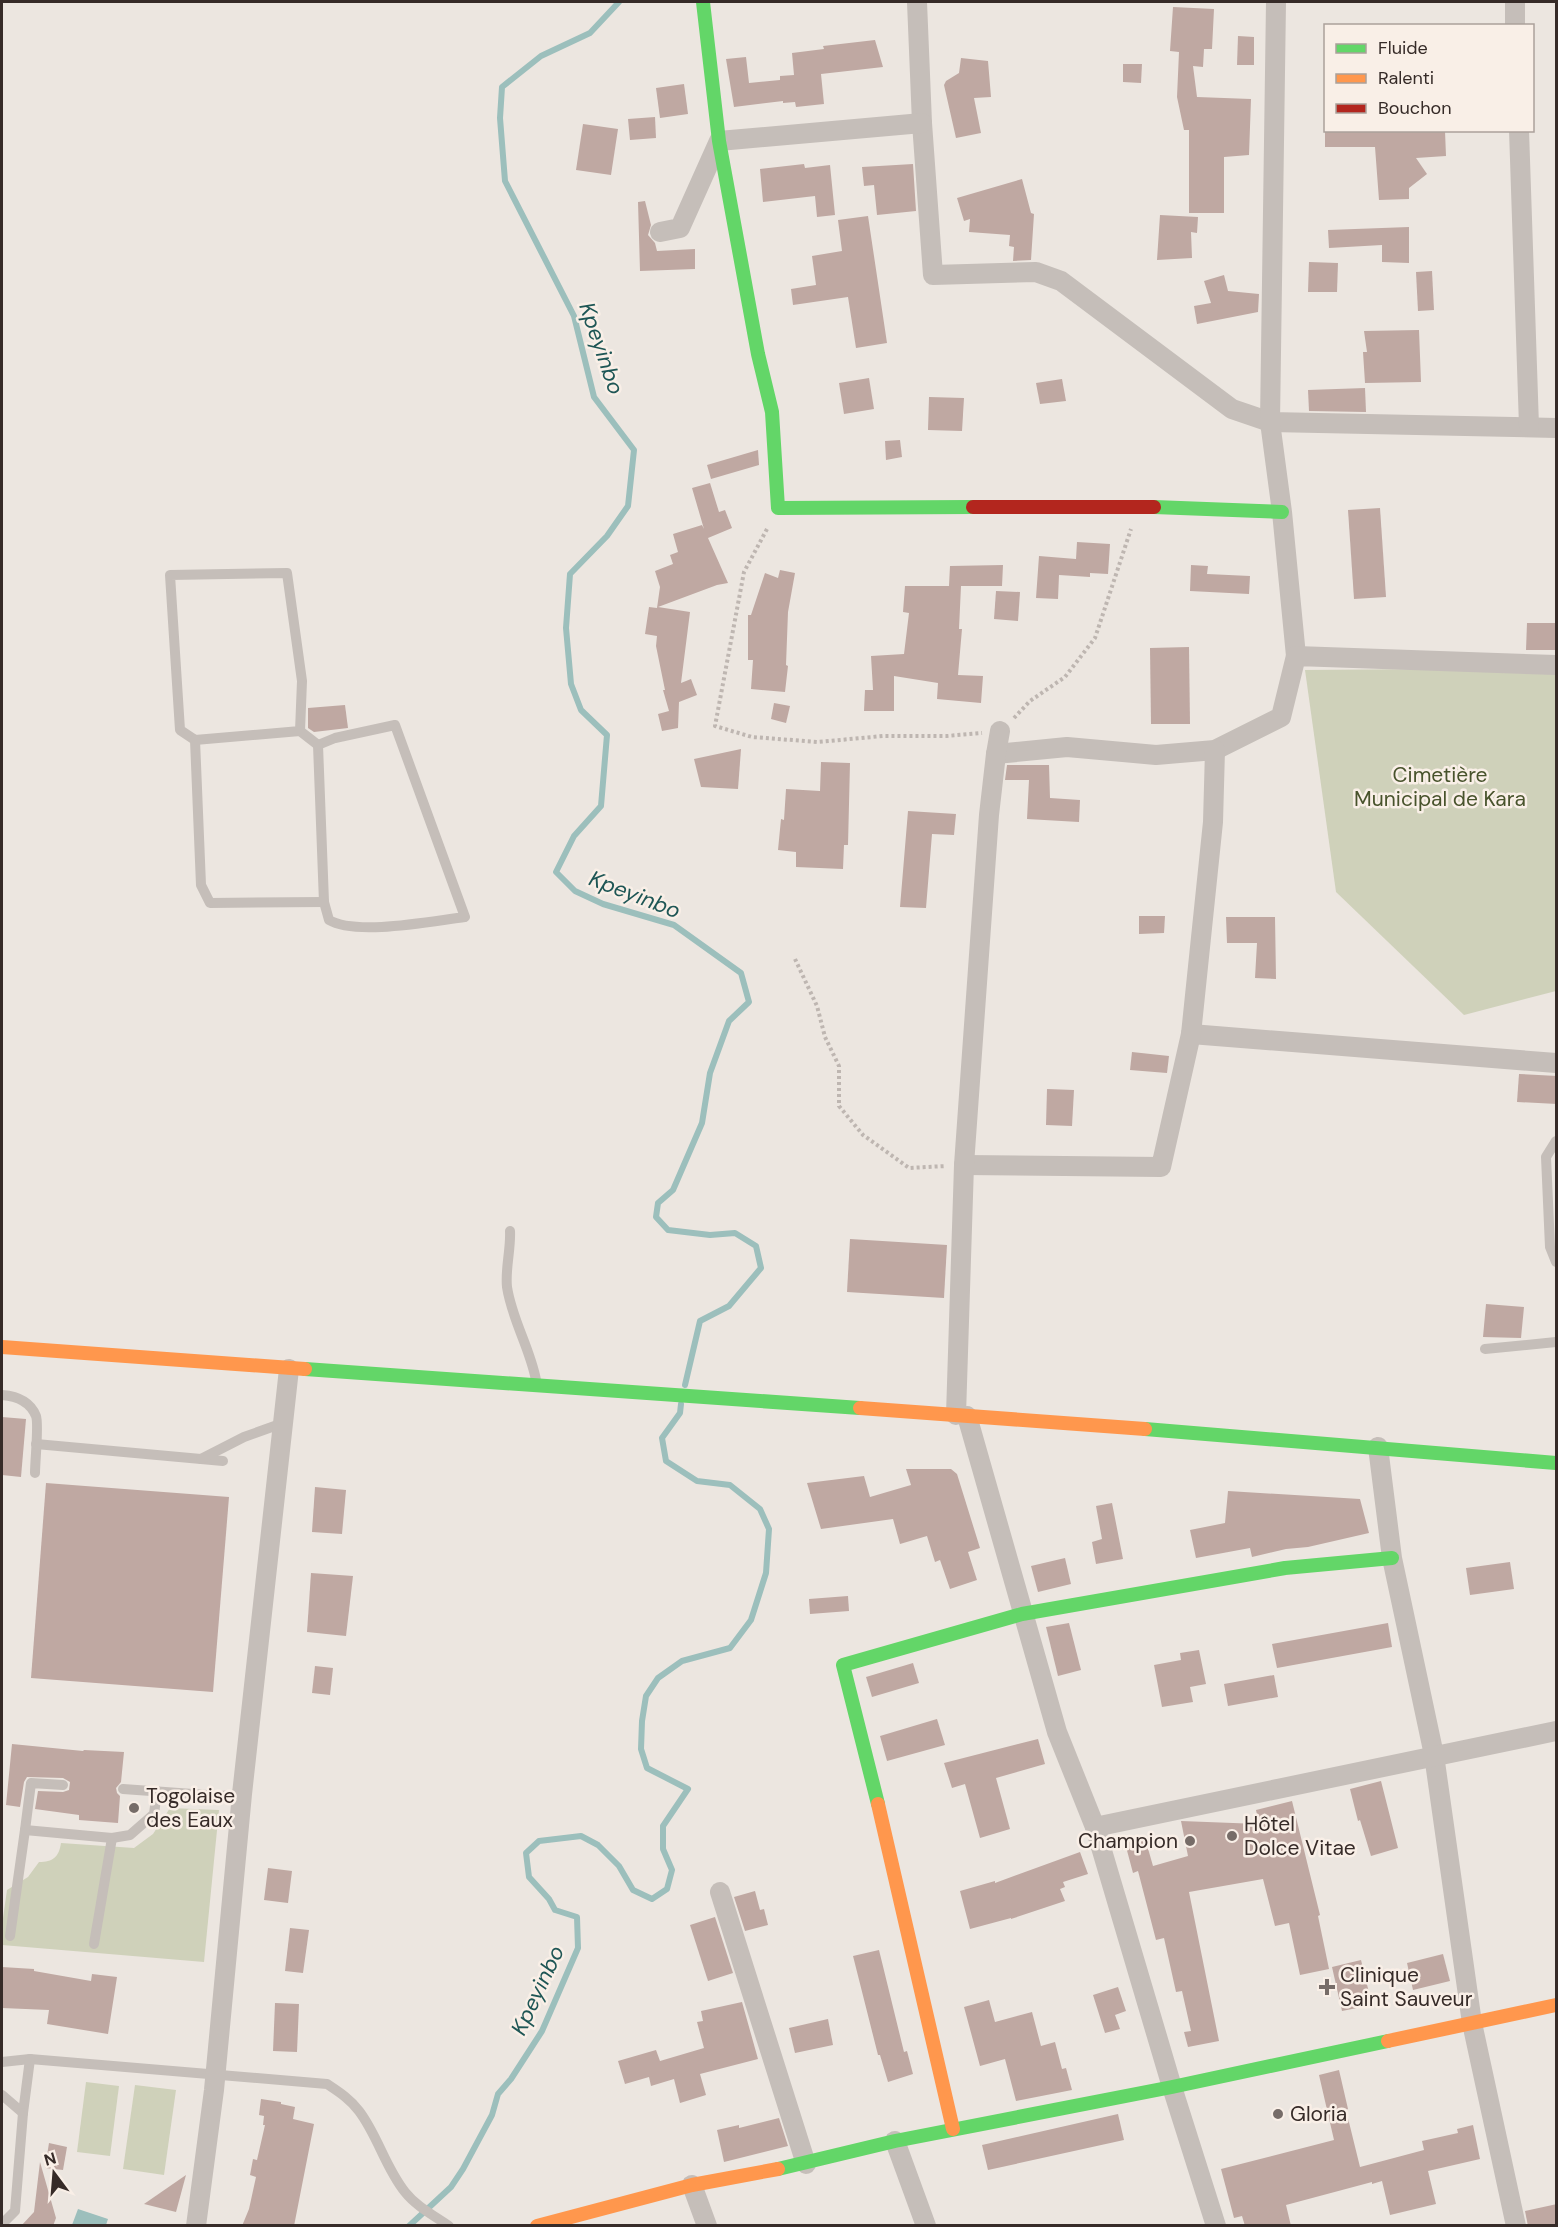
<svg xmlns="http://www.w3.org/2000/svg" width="1558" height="2227" font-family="'DM Sans',sans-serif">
  <rect width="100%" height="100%" fill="#ece6e0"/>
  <!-- green -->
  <g fill="#cfd1ba">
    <path d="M1556 668V991L1464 1015 1336 892 1305 670Z"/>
    <path d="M170 1808 219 1810 204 1962 2 1945V1925L7 1890 28 1877 39 1862C53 1862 59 1857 61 1843L134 1848 153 1834Z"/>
    <path d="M86 2082 119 2086 110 2156 77 2152Z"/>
    <path d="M135 2085 176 2090 164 2175 123 2169Z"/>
  </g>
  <!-- water -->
  <path fill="#9cbfbc" d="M78 2209 108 2219 106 2225H72Z"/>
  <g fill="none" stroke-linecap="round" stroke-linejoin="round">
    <!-- stream -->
    <g stroke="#9cbfbc" stroke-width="6">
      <path d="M619 2 590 33 541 56 502 87 500 118 505 181 574 316 594 397 634 450 628 506 607 536 570 574 566 628 571 684 581 710 607 735 601 806 574 836 556 872 575 891 603 904 674 925 741 973 749 1002 729 1021 710 1073 702 1123 673 1190 658 1203 656 1217 668 1230 710 1235 735 1233 756 1246 761 1268 729 1306 700 1321 685 1385"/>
      <path d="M409 2226 451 2187 463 2169 492 2115 498 2094 511 2079 542 2031 578 1948 577 1917 555 1910 549 1899 529 1877 526 1853 539 1841 581 1836 598 1845 619 1866 633 1890 652 1899 667 1889 672 1870 663 1849V1826L688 1789 647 1768 641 1749 642 1721 646 1696 658 1678 682 1661 730 1648 751 1620 766 1573 769 1529 760 1509 730 1485 697 1481 666 1461 662 1438 680 1413 681 1404"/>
    </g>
  </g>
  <!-- building -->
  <g fill="#bfa8a2">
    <path d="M1173 7 1214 9 1212 49H1204L1203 67 1193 66 1197 97 1251 99 1249 155 1224 157V213H1189V130H1184L1177 97 1179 52 1170 51Z"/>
    <path d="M1238 36 1254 37V65H1237Z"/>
    <path d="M875 40 883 67 821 74 824 104 796 107 795 102 783 103V101L734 107 726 59 746 57 749 83 780 80V76L794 75 792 53 824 49 823 46Z"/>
    <path d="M961 58 988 61 991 97 974 98 981 133 956 138 944 85 946 81 959 73Z"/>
    <path d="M1123 64H1142L1141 83 1123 82Z"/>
    <path d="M684 84 688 114 660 118 656 88Z"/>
    <path d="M655 117 656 138 630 140 628 119Z"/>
    <path d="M583 124 618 129 611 175 576 170Z"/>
    <path d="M1325 130 1445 131 1446 156 1416 158 1427 174 1409 188V199L1379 200 1375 147H1325Z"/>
    <path d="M804 164 805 168 830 165 835 215 817 217 815 196 763 202 760 169Z"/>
    <path d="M913 164 916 211 877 215 874 185 864 186 862 167Z"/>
    <path d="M1022 179 1031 213 1034 214 1031 260 1013 261 1014 247 1009 246 1010 235 969 232 970 219 964 221 957 198Z"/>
    <path d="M645 201 651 225 648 235 655 243 657 251 695 249V269L640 271 638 202Z"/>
    <path d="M1160 215 1198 217 1197 233 1191 232 1192 258 1157 260Z"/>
    <path d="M868 216 887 343 856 348 848 297 793 305 791 289 816 285 812 256 842 251 838 220Z"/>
    <path d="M1409 227V263L1382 262V245L1329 248 1328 230Z"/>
    <path d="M1309 262 1338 263 1337 292H1308Z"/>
    <path d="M1432 271 1434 310 1418 311 1416 272Z"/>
    <path d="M1224 275 1228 291 1259 294 1258 312 1197 324 1194 306 1211 303 1204 281Z"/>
    <path d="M1419 330 1421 382 1365 383 1363 352H1367L1364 331Z"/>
    <path d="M869 378 874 409 844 414 839 383Z"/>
    <path d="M1062 379 1066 401 1040 404 1036 383Z"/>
    <path d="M1365 388 1366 412 1309 411 1308 390Z"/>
    <path d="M929 397 964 398 962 431 928 430Z"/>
    <path d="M900 440 902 457 886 460 885 441Z"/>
    <path d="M758 450 759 465 711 479 707 465Z"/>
    <path d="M710 483 719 512 725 510 732 528 708 538 728 583 717 585 658 607 690 612 681 683 691 679 697 695 679 702 678 728 662 731 658 714 669 711 663 690H665L656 646 657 636 645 634 649 607 657 608 660 587 655 571 673 564 670 555 678 552 673 534 702 525 704 529 692 488Z"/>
    <path d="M1380 508 1386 597 1354 599 1348 510Z"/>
    <path d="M1077 542 1110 544 1108 574 1090 573V577L1059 575 1058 599 1036 598 1039 556 1076 559Z"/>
    <path d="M1003 565 1002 586H961L959 629H962L958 675 983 676 981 703 937 699 938 683 894 676V711H864L865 690H873L871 656 904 654 909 613 903 612 905 586H949L950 566Z"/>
    <path d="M1191 565 1208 566 1207 574 1250 576 1249 594 1190 591Z"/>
    <path d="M780 570 795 573 788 612 786 665 788 666 785 692 751 689 753 660H748V615H751L765 573 778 578Z"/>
    <path d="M996 591 1020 592 1018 621 994 619Z"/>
    <path d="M1527 623H1557V650H1526Z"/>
    <path d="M1189 647 1190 724H1151L1150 648Z"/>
    <path d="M774 703 790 706 786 723 771 719Z"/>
    <path d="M345 705 348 728 314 732 308 728V708Z"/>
    <path d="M741 749 738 789 701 787 694 759Z"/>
    <path d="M821 762 850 763 848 845H844L843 869 796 867V852L778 850 781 819 784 820 786 789 820 791Z"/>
    <path d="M1007 765H1049L1050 798 1080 800 1079 822 1027 819 1029 780H1005Z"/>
    <path d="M908 811 956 814 954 835 932 834 926 908 900 907Z"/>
    <path d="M1139 916H1165L1164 933 1139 934Z"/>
    <path d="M1226 917H1275L1276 979 1255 978 1257 943H1227Z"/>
    <path d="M1132 1052 1169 1056 1167 1073 1130 1070Z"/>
    <path d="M1519 1074 1557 1076V1104L1517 1102Z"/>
    <path d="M1047 1089 1074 1090 1072 1126 1046 1125Z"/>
    <path d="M850 1239 947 1245 944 1298 847 1292Z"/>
    <path d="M1486 1304 1524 1307 1521 1338 1483 1337Z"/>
    <path d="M2 1417 26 1419 21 1477 2 1475Z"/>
    <path d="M906 1469H951L957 1474 980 1548 968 1552 977 1580 950 1589 940 1560 935 1562 927 1536 900 1544 893 1519 821 1529 807 1483 864 1476 870 1497 911 1485Z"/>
    <path d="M46 1483 229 1497 213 1692 31 1678Z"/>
    <path d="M315 1487 346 1490 342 1534 312 1532Z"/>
    <path d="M1228 1491 1360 1499 1369 1533 1308 1547 1286 1549 1252 1557 1250 1548 1196 1558 1190 1530 1225 1523Z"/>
    <path d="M1112 1503 1123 1559 1096 1564 1092 1542 1102 1539 1096 1506Z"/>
    <path d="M1065 1558 1071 1584 1038 1592 1031 1566Z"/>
    <path d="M1510 1562 1514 1589 1470 1595 1466 1568Z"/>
    <path d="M311 1573 353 1576 346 1636 307 1632Z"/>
    <path d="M848 1596 849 1611 810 1614 809 1599Z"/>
    <path d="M1069 1623 1081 1670 1058 1676 1046 1627Z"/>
    <path d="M1388 1623 1392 1647 1277 1668 1272 1644Z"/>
    <path d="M1199 1650 1206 1684 1190 1687 1193 1702 1162 1707 1154 1665 1181 1660 1180 1653Z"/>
    <path d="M913 1663 919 1683 872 1697 866 1677Z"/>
    <path d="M315 1666 333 1668 330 1695 312 1693Z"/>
    <path d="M1274 1675 1278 1697 1228 1706 1224 1684Z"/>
    <path d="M937 1719 945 1745 887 1761 880 1736Z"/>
    <path d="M1038 1739 1045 1764 996 1778 1010 1829 980 1838 965 1784 952 1788 944 1763Z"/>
    <path d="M12 1744 83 1751 84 1750 124 1752 121 1782 116 1788 117 1793 120 1796 118 1823 79 1820V1815L35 1809 38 1791 63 1792 69 1790 70 1782 63 1778 27 1777 24 1782 20 1807 6 1805Z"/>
    <path d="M1381 1781 1398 1848 1371 1856 1360 1820 1358 1821 1350 1789Z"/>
    <path d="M1292 1801 1320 1915 1318 1916 1329 1969 1300 1975 1289 1923 1275 1926 1263 1879 1189 1892 1219 2041 1188 2047 1184 2032 1191 2031 1182 1991 1176 1992 1164 1938 1156 1940 1138 1871 1133 1873 1125 1843 1145 1838 1153 1866 1188 1856 1181 1821 1259 1824 1256 1810Z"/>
    <path d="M1080 1852 1088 1874 1063 1882 1065 1887 1060 1889 1065 1901 1011 1919V1918L970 1929 960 1891 995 1881V1883Z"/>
    <path d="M268 1868 292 1871 288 1903 264 1900Z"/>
    <path d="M755 1891 760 1910 764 1909 768 1925 745 1931 734 1897Z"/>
    <path d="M715 1917 733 1973 708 1981 690 1925Z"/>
    <path d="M290 1928 309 1930 303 1973 285 1971Z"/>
    <path d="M879 1950 904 2052 907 2051 913 2074 888 2082 880 2055H878L853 1956Z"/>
    <path d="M1443 1954 1450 1981 1413 1990 1407 1963Z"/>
    <path d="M1361 1960 1372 2005 1342 2011 1332 1967Z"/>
    <path d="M2 1967 34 1969V1971L91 1981 92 1974 117 1977 108 2034 47 2024 49 2010 2 2008Z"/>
    <path d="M1118 1987 1126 2011 1115 2015 1120 2029 1105 2033 1093 1995Z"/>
    <path d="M989 2000 995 2022 1032 2012 1041 2046 1055 2042 1062 2069 1066 2068 1072 2090 1016 2101 1005 2059 980 2066 964 2007Z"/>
    <path d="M742 2002 758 2059 700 2074 706 2095 680 2103 674 2079 651 2086 649 2077 625 2084 618 2061 656 2050 660 2061 704 2048 697 2022 703 2021 701 2011Z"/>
    <path d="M275 2003 299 2004 297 2052 273 2051Z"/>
    <path d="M828 2019 833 2045 795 2053 789 2028Z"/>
    <path d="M1339 2070 1348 2109 1346 2110 1360 2167 1424 2150 1422 2141 1458 2133 1457 2129 1473 2125 1480 2159 1428 2171 1436 2204 1390 2215 1382 2181 1372 2184V2182L1286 2205 1291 2226H1245L1242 2216 1234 2218 1221 2169 1334 2140 1319 2075Z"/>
    <path d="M261 2099 281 2102V2104L295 2107 293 2119 314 2124 294 2226H242L249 2209 256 2177 250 2175 253 2159 257 2160 265 2125H263L264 2116 259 2115Z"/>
    <path d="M1118 2114 1124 2140 988 2170 982 2145Z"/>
    <path d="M779 2118 788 2146 724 2162 717 2130 739 2125V2128Z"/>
    <path d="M49 2143 67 2147 63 2170 45 2168Z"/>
    <path d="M40 2162 56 2218 53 2226H21L34 2212Z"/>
    <path d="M186 2175 176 2212 144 2204Z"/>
    <path d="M1557 2204V2226H1528L1525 2211Z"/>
  </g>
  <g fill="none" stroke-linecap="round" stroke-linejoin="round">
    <!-- path -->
    <g stroke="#beb6b1" stroke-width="4" stroke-dasharray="3 3" stroke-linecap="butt">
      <path d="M767 529 744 572 715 726 752 737 818 742 883 736H947L982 733"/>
      <path d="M1014 718 1030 701 1065 677 1095 638 1131 529"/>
      <path d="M795 959 817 1006 825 1037 839 1066V1106L863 1135 909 1168 946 1166"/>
    </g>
    <!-- lane -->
    <g stroke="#c5beb9" stroke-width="10">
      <path d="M395 725 465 917C432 921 356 936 329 920L324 902 318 745 335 738Z"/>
      <path d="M300 731 302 681 287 573 170 575 180 730 195 740 300 731 318 745"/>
      <path d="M195 740 201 885 210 903 324 902"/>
      <path d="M1556 1141 1546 1157 1550 1247 1556 1262"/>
      <path d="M510 1231C511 1249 505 1269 507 1287 512 1320 530 1348 536 1380"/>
      <path d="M1485 1349 1556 1342"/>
      <path d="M2 1395C15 1396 30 1401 36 1416 39 1424 35 1461 35 1473"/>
      <path d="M36 1444 223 1461"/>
      <path d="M201 1459 244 1437 283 1423"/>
      <path d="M63 1785 31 1783 25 1830 112 1838 130 1835 154 1814 157 1791"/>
      <path d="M123 1789 221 1796 242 1794"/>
      <path d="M10 1936 25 1830"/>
      <path d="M94 1944 112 1838"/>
      <path d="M2 2062 30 2059 327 2084C339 2092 350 2099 359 2111 378 2136 385 2167 405 2192 416 2206 433 2215 449 2226"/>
      <path d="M2 2095 23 2113 30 2059"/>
      <path d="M2 2224 15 2211 23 2113"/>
    </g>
    <!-- street -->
    <g stroke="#c5beb9" stroke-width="20">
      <path d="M917 2 922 123 933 275 1036 272 1061 281 1232 409 1270 422 1556 428"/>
      <path d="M1276 2 1270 422 1282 512 1296 656"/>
      <path d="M1515 2V26"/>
      <path d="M1519 130 1529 426"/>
      <path d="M660 232 680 228 719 141 922 123"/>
      <path d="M996 754 1067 747 1156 755 1215 750 1281 717 1296 656 1556 665"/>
      <path d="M1191 1034 1556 1063"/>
      <path d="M964 1165 1161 1167 1191 1034 1213 822 1215 750"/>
      <path d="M956 1415 964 1165 989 815 996 754 1000 731"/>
      <path d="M967 1416 1057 1732 1095 1827 1172 2087 1216 2226"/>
      <path d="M1378 1447 1392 1558 1434 1755 1472 2023 1516 2226"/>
      <path d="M1095 1827 1556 1731"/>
      <path d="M720 1892 806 2164"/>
      <path d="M895 2141 926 2226"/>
      <path d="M692 2185 707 2226"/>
      <path d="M196 2226 214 2090 242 1794 289 1369"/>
    </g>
    <!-- fast -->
    <g stroke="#63d668" stroke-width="14">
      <path d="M703 2 719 141 758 354 772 412 778 508 973 507"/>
      <path d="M1154 507 1282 512"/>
      <path d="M305 1369 860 1408"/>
      <path d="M1145 1429 1556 1463"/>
      <path d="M878 1804 843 1665 1022 1614 1285 1568 1392 1558"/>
      <path d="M778 2169 895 2141 1172 2087 1388 2041"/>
    </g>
    <!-- slow -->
    <g stroke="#ff974d" stroke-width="14">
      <path d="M2 1347 305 1369"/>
      <path d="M860 1408 1145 1429"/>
      <path d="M878 1804 953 2129"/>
      <path d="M1388 2041 1556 2005"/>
      <path d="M537 2226 692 2185 778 2169"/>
    </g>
    <!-- jam -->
    <path stroke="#b3261e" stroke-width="14" d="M973 507H1154"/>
  </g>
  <!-- markers -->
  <g fill="#766c68" stroke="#f9efe7" stroke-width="2">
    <circle cx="134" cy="1808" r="6"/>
    <circle cx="1232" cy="1836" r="6"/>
    <circle cx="1190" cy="1841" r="6"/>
    <path d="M1324 1978h6v6h6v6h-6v6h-6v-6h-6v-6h6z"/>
    <circle cx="1278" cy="2114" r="6"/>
  </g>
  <g text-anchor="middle" stroke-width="5" stroke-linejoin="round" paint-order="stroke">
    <!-- park labels -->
    <g font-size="21" fill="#48532c" stroke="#f9efe7">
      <text x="1440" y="782">Cimetière<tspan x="1440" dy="24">Municipal de Kara</tspan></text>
    </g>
    <!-- poi labels -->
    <g font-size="21" fill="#362b28" stroke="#f9efe7" text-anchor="start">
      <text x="146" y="1803">Togolaise<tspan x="146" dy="24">des Eaux</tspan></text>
      <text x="1244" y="1831">Hôtel<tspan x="1244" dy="24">Dolce Vitae</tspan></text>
      <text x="1178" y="1848" text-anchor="end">Champion</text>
      <text x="1340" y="1982">Clinique<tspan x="1340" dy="24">Saint Sauveur</tspan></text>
      <text x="1290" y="2121">Gloria</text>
    </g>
    <!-- water labels -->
    <g font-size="22" font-style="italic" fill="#1e5655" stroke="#f9efe7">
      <text transform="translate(602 348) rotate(71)" y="8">Kpeyinbo</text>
      <text transform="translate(635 894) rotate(21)" y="8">Kpeyinbo</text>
      <text transform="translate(537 1990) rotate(-65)" y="8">Kpeyinbo</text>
    </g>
  </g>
  <!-- border -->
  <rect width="1558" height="2227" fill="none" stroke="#362b28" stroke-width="6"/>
  <!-- legend -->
  <rect x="1324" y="24" width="210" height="108" fill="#f9efe7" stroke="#aba19b" stroke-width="1.5"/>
  <rect x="1336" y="44" width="30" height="9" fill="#63d668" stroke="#aba19b" stroke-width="1.5"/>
  <text x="1378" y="54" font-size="18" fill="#362b28">Fluide</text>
  <rect x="1336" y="74" width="30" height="9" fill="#ff974d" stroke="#aba19b" stroke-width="1.5"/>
  <text x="1378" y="84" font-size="18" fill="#362b28">Ralenti</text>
  <rect x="1336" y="104" width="30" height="9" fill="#b3261e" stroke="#aba19b" stroke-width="1.5"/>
  <text x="1378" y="114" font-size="18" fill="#362b28">Bouchon</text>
  <!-- north arrow -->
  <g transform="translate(54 2173) rotate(344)" stroke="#f9efe7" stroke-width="4.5" paint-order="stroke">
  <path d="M0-4.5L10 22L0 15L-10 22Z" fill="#362b28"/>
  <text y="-9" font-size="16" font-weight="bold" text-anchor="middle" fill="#362b28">N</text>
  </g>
</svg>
